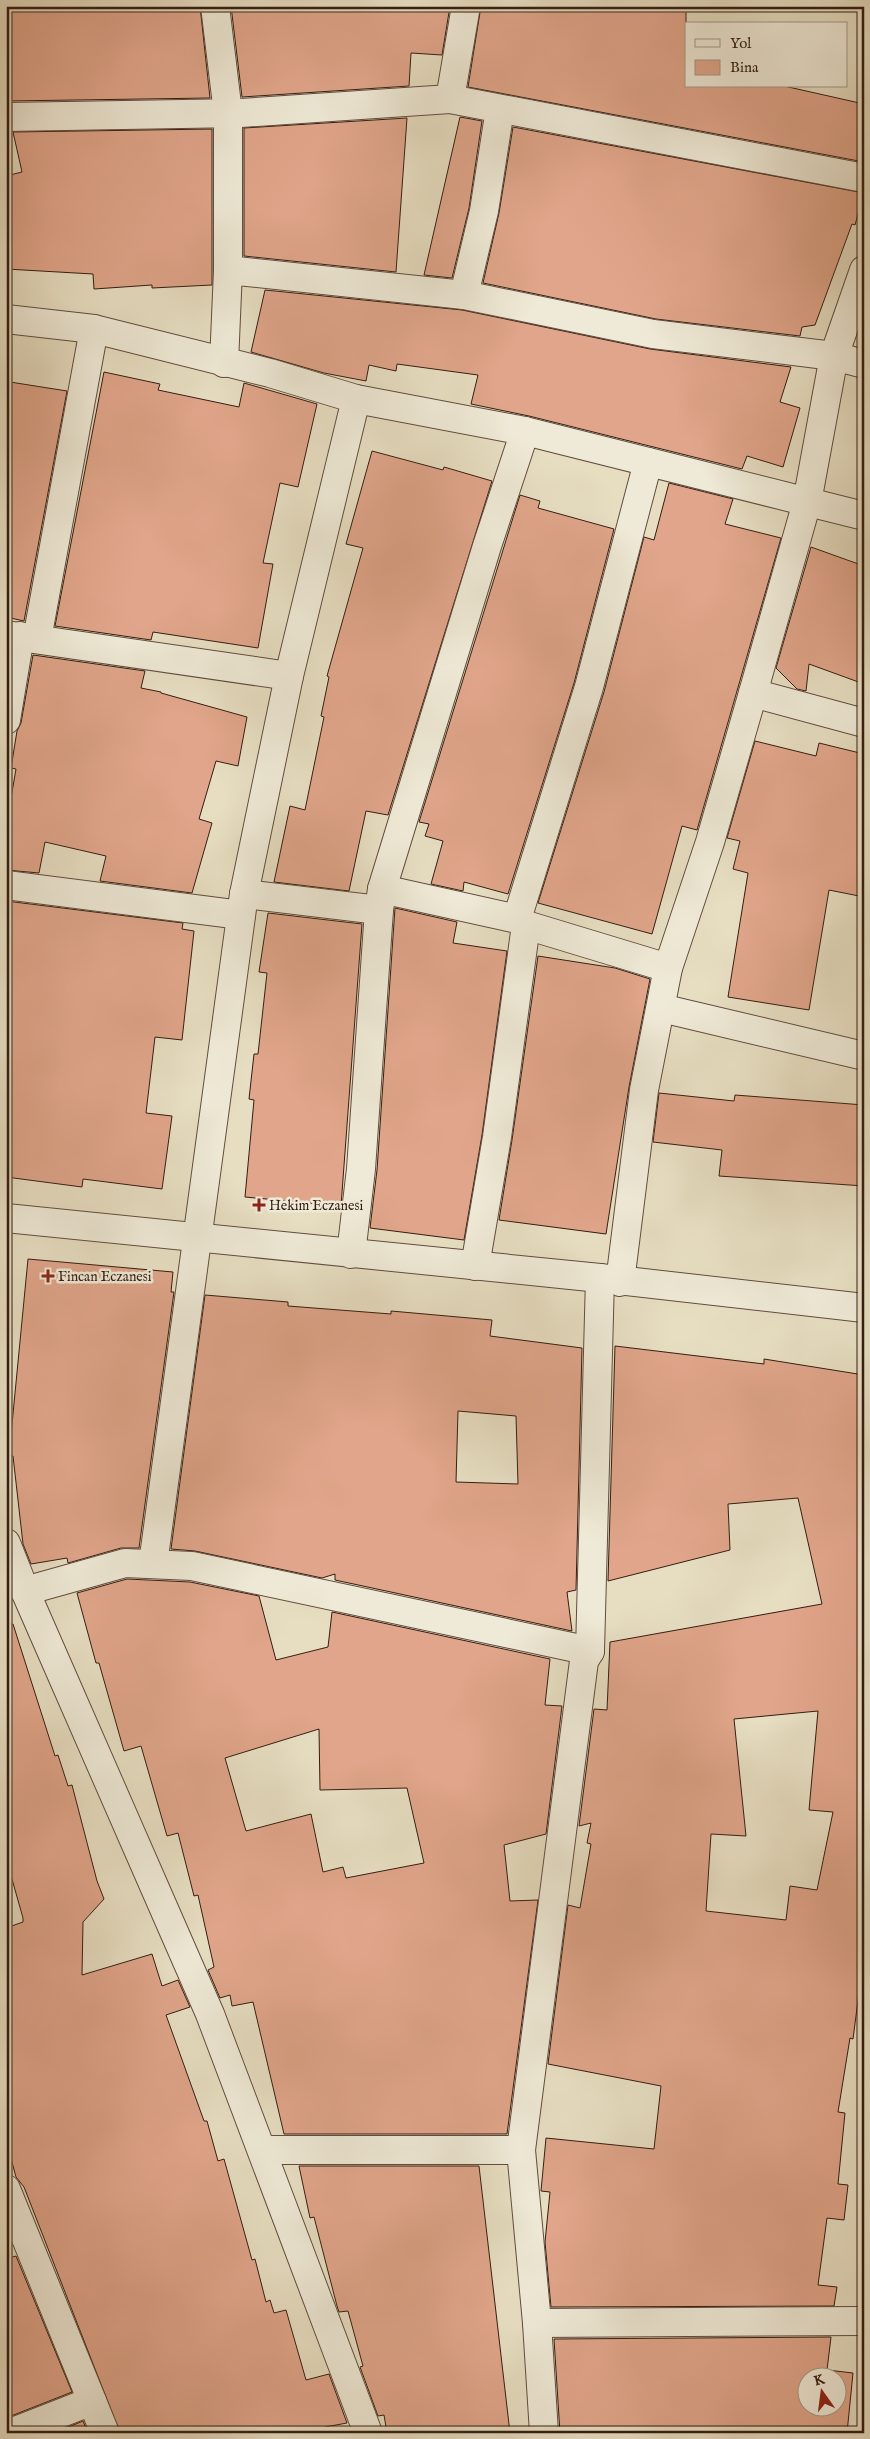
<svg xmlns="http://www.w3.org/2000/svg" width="870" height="2439" font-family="'IM FELL English',serif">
  <rect width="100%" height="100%" fill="#e7dec2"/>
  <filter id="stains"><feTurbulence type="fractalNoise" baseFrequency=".004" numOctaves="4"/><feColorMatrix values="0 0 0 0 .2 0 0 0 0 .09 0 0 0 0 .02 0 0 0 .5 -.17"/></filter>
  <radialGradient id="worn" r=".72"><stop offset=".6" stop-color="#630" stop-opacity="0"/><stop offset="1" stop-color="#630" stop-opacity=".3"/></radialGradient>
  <!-- building -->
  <g fill="#e0a58a" stroke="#341d12" fill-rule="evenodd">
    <path d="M6 6H200L210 98 7 101Z"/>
    <path d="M231 6H450L442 55 411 53 409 86 242 97Z"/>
    <path d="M481 6H686V86H784L864 104V162L468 87Z"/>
    <path d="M460 117 482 121 469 208 452 278 424 275Z"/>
    <path d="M407 118 396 272 244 256V128Z"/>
    <path d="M513 127 864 193 855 225 852 224 815 325 802 327 800 336 656 319 483 283 499 213Z"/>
    <path d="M212 129V285L152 288V285L94 289 93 274 6 269V176L22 172 13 132Z"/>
    <path d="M265 290 462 310 650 349 791 367 780 402 800 408 783 467 747 456 742 469 529 416 471 404 478 375 397 364 396 371 369 365 366 381 324 373 251 352Z"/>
    <path d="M104 372 160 384 158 390 239 407 244 383 317 404 298 487 280 483 263 563 273 564 258 648 153 632 151 640 55 626Z"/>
    <path d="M10 382 67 391 24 621 6 617V405Z"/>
    <path d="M372 451 443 470 444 467 492 481 388 815 366 811 349 891 274 882 290 806 305 810 324 717 321 716 329 677 327 676 363 548 346 544Z"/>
    <path d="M669 483 733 499 725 524 781 538 697 830 682 826 652 934 538 903 604 692 644 537 654 540Z"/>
    <path d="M520 495 540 501 538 508 614 529 574 683 508 894 464 882 463 891 431 884 443 841 425 836 429 824 419 822Z"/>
    <path d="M811 547 864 566V684L809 664 806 691 797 689 776 668Z"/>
    <path d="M33 655 145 671 141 688 161 692V693L247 717 238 766 216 761 199 819 212 823 192 893 100 881 106 856 45 842 39 873 6 870V827L16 769 11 768 17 731 21 723Z"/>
    <path d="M755 741 816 756 819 743 864 754V897L829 890 809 1010 728 997 748 873 733 869 740 841 727 838Z"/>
    <path d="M6 901 183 923 182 929 194 931 182 1040 155 1037 146 1113 172 1116 162 1189 83 1179 82 1187 6 1177Z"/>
    <path d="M395 908 457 922 453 943 507 951 482 1135 464 1240 370 1228 377 1170Z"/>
    <path d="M268 913 362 924 341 1206 245 1197 254 1100 249 1099 254 1054H258L267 973 259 972Z"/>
    <path d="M538 956 615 968 650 979 629 1087 606 1234 499 1220 512 1140Z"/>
    <path d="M659 1093 734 1101 735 1095 864 1105V1186L719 1176 722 1150 653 1142Z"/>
    <path d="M28 1259 173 1272 171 1292H174L139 1548H121L68 1563 67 1558 31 1564 23 1544 13 1456 9 1455Z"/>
    <path d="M205 1295 288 1302V1306L391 1314V1311L492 1320 490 1336 582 1348 576 1590 567 1592 572 1631 335 1580V1574L322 1578 195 1551 171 1549ZM458 1411 516 1416 518 1484 456 1482Z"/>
    <path d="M615 1346 764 1364V1359L864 1375V1954L853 2039 850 2038 838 2112 845 2113 838 2184 848 2185 844 2220 827 2218 818 2285 837 2287 834 2306 551 2307 545 2242 550 2192 541 2191 546 2138 654 2149 661 2086 548 2064 568 1905 580 1908 591 1844 587 1843 591 1823 579 1826 594 1709 607 1710 610 1642 822 1604 798 1498 728 1504 730 1550 608 1581ZM818 1711 809 1810 833 1812 817 1890 790 1886 786 1920 706 1911 711 1834 746 1836 734 1719Z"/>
    <path d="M127 1579 190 1582 259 1596 276 1660 328 1647 332 1612 550 1659 545 1705 562 1706 546 1834 504 1845 510 1901 538 1900 507 2134H284L253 2002 232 2006 230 1995 220 1998 208 1970 214 1967 198 1895 194 1896 178 1833 167 1836 141 1746 124 1751 99 1663H96L77 1593ZM319 1729 320 1790 407 1788 424 1863 346 1878 343 1867 323 1872 311 1814 246 1831 225 1758Z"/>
    <path d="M13 1624 55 1756 58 1755 68 1786 72 1785 97 1881 104 1899 83 1922 82 1975 152 1954 162 1986 178 1980 190 2007 166 2015 204 2121H207L218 2161 224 2159 252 2260 255 2259 266 2302 270 2300 274 2313 286 2310 306 2380 329 2374 347 2423 325 2427 327 2433H120L24 2187 16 2177 6 2140V1928L23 1922V1918L6 1858V1625Z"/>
    <path d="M299 2166H479L510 2433H387L384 2415 378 2416 360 2367 363 2366 348 2311 339 2312 337 2306 314 2217 310 2218Z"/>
    <path d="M16 2256 72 2392 6 2418V2259Z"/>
    <path d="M831 2337 827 2370 853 2373 847 2433H560L554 2339ZM808 2376H838V2406H808Z"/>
    <path d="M83 2421 88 2433H54Z"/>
  </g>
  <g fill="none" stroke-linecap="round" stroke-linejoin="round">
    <defs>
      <g id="minor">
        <path d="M215 6 228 113V270"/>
        <path d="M466 6 450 99 864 178"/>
        <path d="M6 117 241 113 450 99"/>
        <path d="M464 295 653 334 834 356 864 364"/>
        <path d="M224 363 228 270 464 295 484 211 500 109"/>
        <path d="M6 635 289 676"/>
        <path d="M37 639 94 329"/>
        <path d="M753 693 864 723"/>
        <path d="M6 720 20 636"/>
        <path d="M6 885 241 915"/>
        <path d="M382 889 487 546 525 431"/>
        <path d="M244 894 379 910 382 889 517 919 526 925 668 968"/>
        <path d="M517 919 589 687 648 462"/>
        <path d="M661 1008 864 1056"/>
        <path d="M6 1218 600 1278 864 1308"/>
        <path d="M351 1254 361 1169 379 910"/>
        <path d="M475 1266 497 1137 526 925"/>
        <path d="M620 1282 644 1090 668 968 710 842 753 693 807 502 834 356 864 270"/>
        <path d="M6 1543 25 1591 210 2014 368 2433"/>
        <path d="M153 1564 244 894 289 676 356 399"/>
        <path d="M25 1591 125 1563 192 1566 590 1651"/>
        <path d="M262 2150H521"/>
        <path d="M6 2189 105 2433"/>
        <path d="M537 2323 864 2321"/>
        <path d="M10 2433 92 2401"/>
        <path d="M544 2433 537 2323 521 2150 584 1661 590 1651 600 1278"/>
      </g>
      <path id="tertiary" d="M6 319 94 329 270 373 356 399 525 431 864 516"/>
    </defs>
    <!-- minor casing -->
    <use href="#minor" stroke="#614d3e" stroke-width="30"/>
    <!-- tertiary casing -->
    <use href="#tertiary" stroke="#614d3e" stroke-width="30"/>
    <!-- minor -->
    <use href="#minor" stroke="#efead7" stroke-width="28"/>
    <!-- tertiary -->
    <use href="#tertiary" stroke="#efead7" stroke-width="28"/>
  </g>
  <!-- markers -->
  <g fill="#8f2418" stroke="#efead7" stroke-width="2">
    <path d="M256.5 1197.5h5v5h5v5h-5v5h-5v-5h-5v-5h5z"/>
    <path d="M45.5 1268.5h5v5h5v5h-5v5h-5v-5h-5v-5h5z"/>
  </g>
  <g text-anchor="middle" stroke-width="5" stroke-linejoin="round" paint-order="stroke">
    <!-- poi labels -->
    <g font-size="14" fill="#341d12" stroke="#efead7" text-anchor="start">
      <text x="269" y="1210">Hekim Eczanesi</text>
      <text x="58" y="1281">Fincan Eczanesi</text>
    </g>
  </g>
  <!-- margin -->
  <rect width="870" height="2439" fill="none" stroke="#e7dec2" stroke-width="25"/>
  <rect x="8" y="8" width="855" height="2424" fill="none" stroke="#341d12" stroke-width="2.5"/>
  <rect x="12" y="12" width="845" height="2414" fill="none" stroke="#341d12"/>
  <!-- legend -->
  <rect x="685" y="22" width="162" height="65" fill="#efead7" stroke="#a49888"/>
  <rect x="695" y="39" width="25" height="8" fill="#efead7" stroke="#a49888"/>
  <text x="730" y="48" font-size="15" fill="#341d12">Yol</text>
  <rect x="695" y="60" width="25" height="15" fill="#e0a58a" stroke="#a49888"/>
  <text x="730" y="72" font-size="15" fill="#341d12">Bina</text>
  <!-- north arrow -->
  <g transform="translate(822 2392) rotate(346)"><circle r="24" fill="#efead7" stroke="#a49888"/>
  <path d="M0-4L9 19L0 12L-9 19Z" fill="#8f2418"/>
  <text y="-8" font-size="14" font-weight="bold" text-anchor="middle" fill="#341d12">K</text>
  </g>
  <rect width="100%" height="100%" filter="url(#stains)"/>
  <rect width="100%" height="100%" fill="url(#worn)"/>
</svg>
